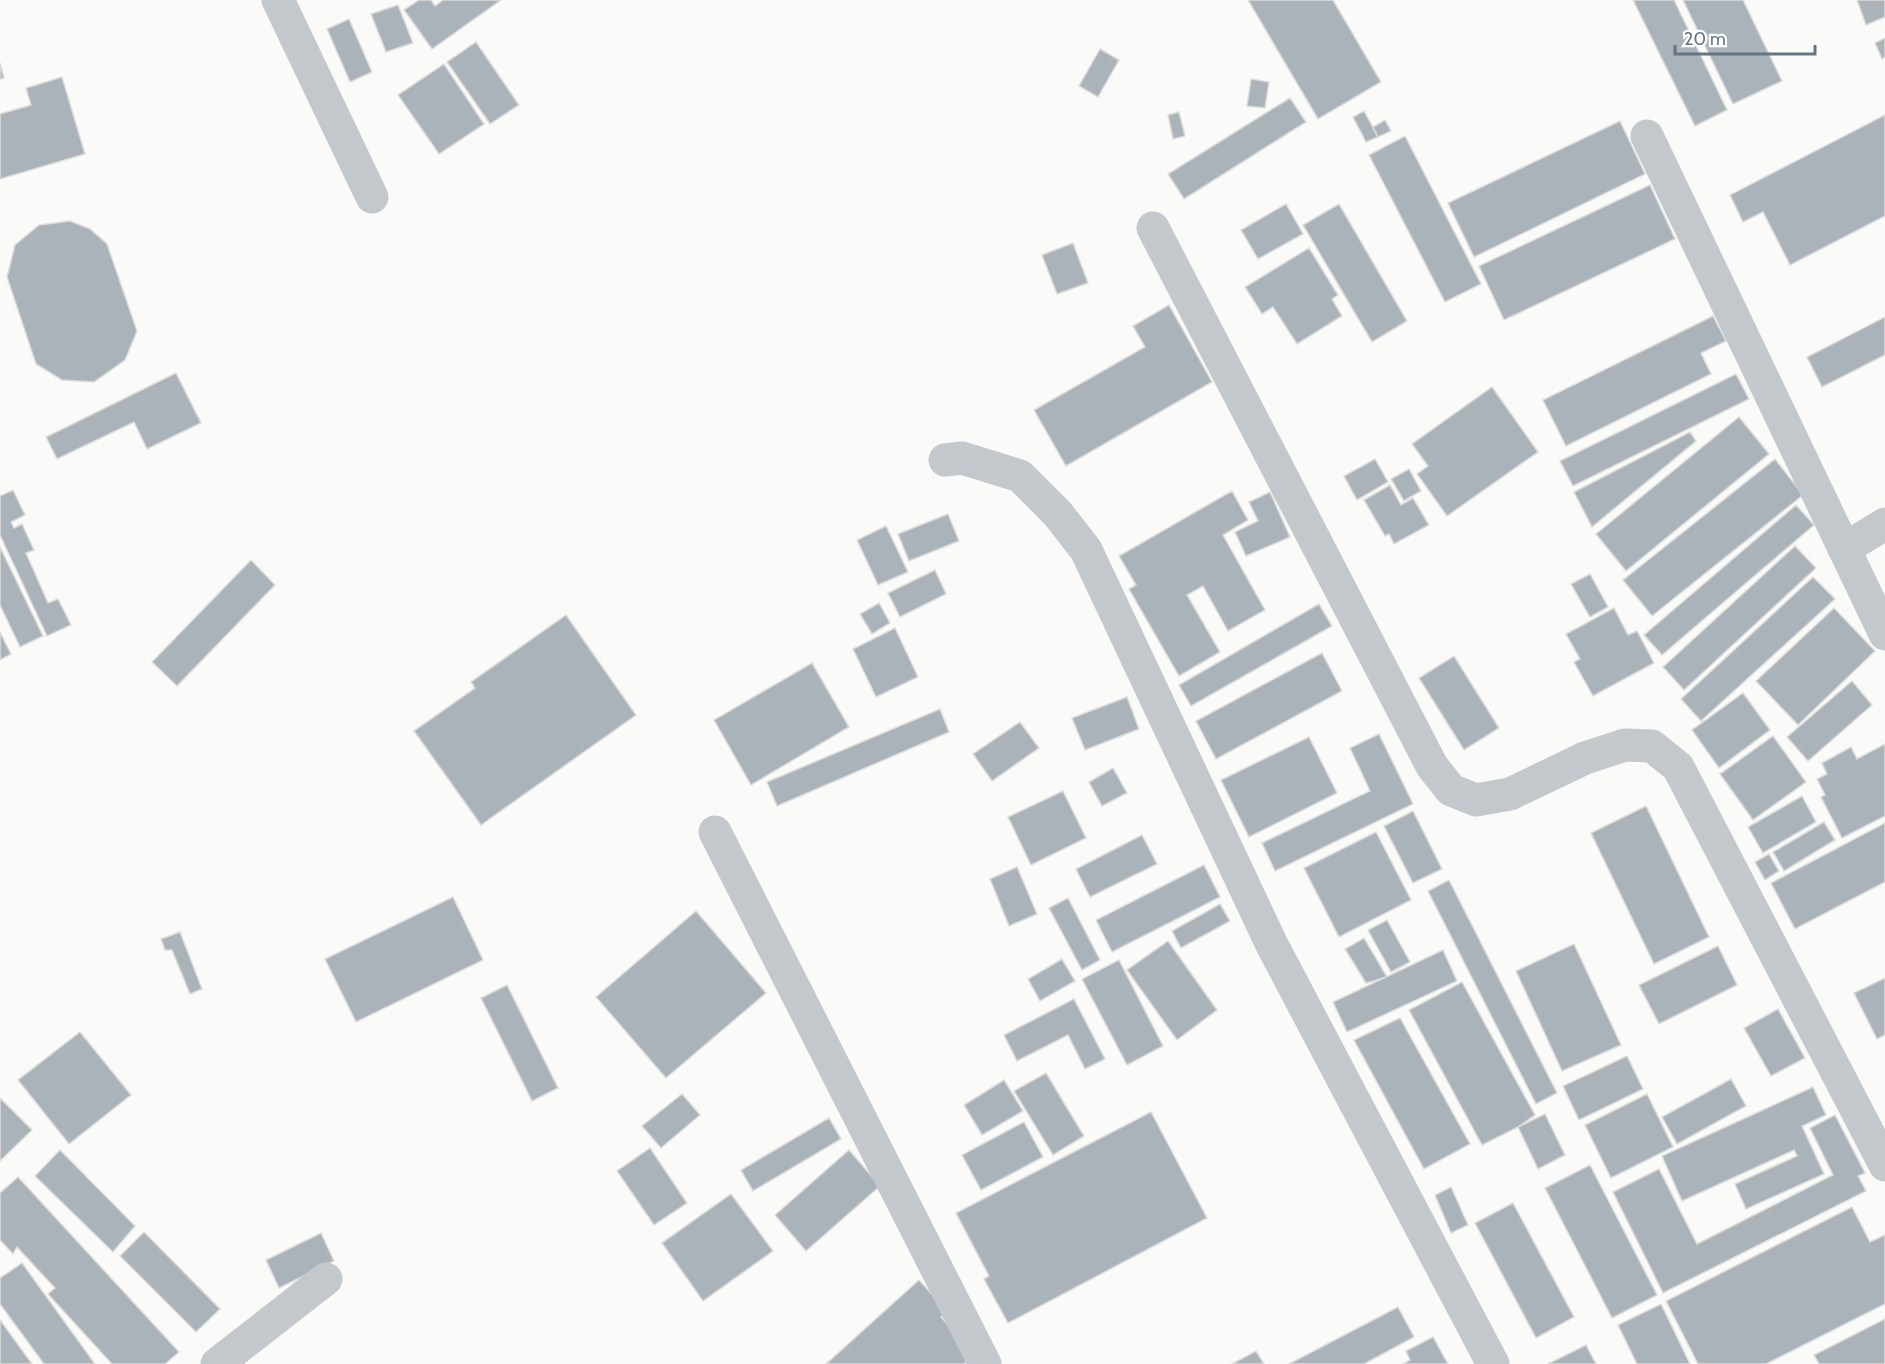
<svg xmlns="http://www.w3.org/2000/svg" width="1885" height="1364" font-family="Cabin,sans-serif">
  <rect width="100%" height="100%" fill="#fafaf8"/>
  <!-- building -->
  <g fill="#aab3b9" stroke="#dcdcda" stroke-width="1.5">
    <path d="M419 0H431L435 6 443 0H501L432 49 404 10Z"/>
    <path d="M1248 0H1333L1381 82 1318 119Z"/>
    <path d="M1633 0H1674L1727 110 1695 126Z"/>
    <path d="M1683 0H1743L1782 81 1733 104Z"/>
    <path d="M1857 0H1885V17L1866 25Z"/>
    <path d="M398 5 413 43 386 52 371 14Z"/>
    <path d="M349 19 372 72 350 82 327 29Z"/>
    <path d="M1885 38V57L1882 59 1875 43Z"/>
    <path d="M476 42 519 105 490 124 447 62Z"/>
    <path d="M1100 49 1119 60 1098 97 1079 86Z"/>
    <path d="M0 63 4 78 0 79Z"/>
    <path d="M444 64 484 124 439 154 398 95Z"/>
    <path d="M62 77 85 154 0 179V114L31 105 26 88Z"/>
    <path d="M1251 79 1269 82 1265 108 1247 106Z"/>
    <path d="M1290 98 1306 122 1184 199 1168 174Z"/>
    <path d="M1364 111 1378 137 1366 142 1353 117Z"/>
    <path d="M1179 112 1185 136 1173 139 1168 115Z"/>
    <path d="M1885 115V216L1790 265 1763 212 1743 222 1730 195Z"/>
    <path d="M1385 120 1391 131 1378 137 1373 127Z"/>
    <path d="M1620 121 1645 174 1474 257 1448 203Z"/>
    <path d="M1405 136 1481 284 1445 302 1369 155Z"/>
    <path d="M1650 185 1675 239 1504 320 1479 266Z"/>
    <path d="M1286 204 1303 234 1258 259 1241 230Z"/>
    <path d="M1339 204 1407 321 1372 342 1303 225Z"/>
    <path d="M70 221 90 229 107 244 137 331 125 360 94 382 62 380 36 364 7 277 15 245 39 225Z"/>
    <path d="M1073 243 1088 283 1057 294 1042 255Z"/>
    <path d="M1309 248 1338 295 1332 299 1342 316 1297 344 1273 307 1262 314 1245 287Z"/>
    <path d="M1169 305 1212 382 1066 466 1034 410 1145 347 1133 326Z"/>
    <path d="M1713 316 1726 341 1701 353 1711 374 1566 446 1543 400Z"/>
    <path d="M1885 317V355L1822 387 1807 357Z"/>
    <path d="M176 373 201 423 147 449 134 422 57 459 46 437Z"/>
    <path d="M1736 374 1749 399 1573 486 1560 461Z"/>
    <path d="M1492 387 1538 452 1447 516 1417 474 1428 466 1412 444Z"/>
    <path d="M1739 417 1769 454 1626 571 1596 534Z"/>
    <path d="M1690 432 1696 441 1592 527 1574 492Z"/>
    <path d="M1375 459 1388 482 1357 500 1344 476Z"/>
    <path d="M1775 459 1803 495 1652 616 1623 580Z"/>
    <path d="M1409 469 1421 491 1404 501 1391 479Z"/>
    <path d="M1390 485 1401 505 1413 498 1429 525 1394 544 1389 534 1385 536 1364 500Z"/>
    <path d="M13 490 25 515 11 522 14 528 22 524 34 550 26 553 48 603 58 599 71 625 47 636 0 535V496Z"/>
    <path d="M1232 491 1248 520 1223 535 1265 610 1228 631 1203 586 1187 595 1220 652 1179 676 1129 589 1136 585 1119 556Z"/>
    <path d="M1270 492 1290 537 1246 556 1235 532 1258 521 1249 502Z"/>
    <path d="M1796 505 1814 525 1662 655 1644 635Z"/>
    <path d="M948 514 959 541 909 561 898 534Z"/>
    <path d="M886 526 908 572 878 585 857 540Z"/>
    <path d="M1795 546 1816 568 1684 690 1663 667Z"/>
    <path d="M0 547 43 636 20 647 0 605Z"/>
    <path d="M251 560 275 585 177 686 152 662Z"/>
    <path d="M935 570 946 594 900 617 888 593Z"/>
    <path d="M1590 574 1608 607 1590 617 1571 584Z"/>
    <path d="M1813 577 1835 599 1701 721 1681 699Z"/>
    <path d="M879 603 890 623 872 634 860 614Z"/>
    <path d="M1319 604 1332 626 1191 706 1179 685Z"/>
    <path d="M1614 608 1628 635 1637 631 1654 663 1593 696 1574 662 1580 659 1566 634Z"/>
    <path d="M1834 608 1875 651 1798 725 1756 681Z"/>
    <path d="M566 615 636 715 481 825 414 731 475 688 471 682Z"/>
    <path d="M895 628 918 677 876 697 853 649Z"/>
    <path d="M0 632 11 654 0 660Z"/>
    <path d="M1322 653 1342 691 1216 759 1196 721Z"/>
    <path d="M1454 656 1499 728 1464 750 1419 678Z"/>
    <path d="M812 663 849 727 751 785 714 720Z"/>
    <path d="M1852 681 1872 705 1808 761 1787 737Z"/>
    <path d="M1743 693 1770 730 1719 768 1692 730Z"/>
    <path d="M1127 697 1139 729 1085 750 1072 718Z"/>
    <path d="M940 709 949 732 777 806 767 782Z"/>
    <path d="M1020 722 1039 748 992 781 973 754Z"/>
    <path d="M1379 734 1413 804 1275 871 1262 843 1370 791 1350 748Z"/>
    <path d="M1773 736 1806 782 1753 820 1720 774Z"/>
    <path d="M1309 737 1337 793 1249 837 1221 780Z"/>
    <path d="M1885 744V816L1842 838 1821 797 1825 795 1817 779 1827 774 1822 763 1851 747 1857 759Z"/>
    <path d="M1113 768 1127 793 1102 806 1089 782Z"/>
    <path d="M1063 791 1086 838 1031 865 1008 817Z"/>
    <path d="M1802 796 1816 822 1763 853 1748 827Z"/>
    <path d="M1646 806 1709 937 1654 964 1591 833Z"/>
    <path d="M1413 811 1442 869 1413 883 1384 826Z"/>
    <path d="M1824 822 1835 840 1784 871 1773 852Z"/>
    <path d="M1885 823V882L1795 929 1771 883Z"/>
    <path d="M1376 832 1411 900 1339 937 1304 868Z"/>
    <path d="M1142 835 1157 864 1090 897 1076 869Z"/>
    <path d="M1769 854 1779 871 1765 880 1755 862Z"/>
    <path d="M1204 865 1220 897 1112 952 1096 920Z"/>
    <path d="M1017 867 1037 914 1009 926 990 879Z"/>
    <path d="M1449 880 1557 1093 1536 1104 1428 891Z"/>
    <path d="M453 897 483 960 356 1022 325 959Z"/>
    <path d="M1068 898 1100 960 1082 970 1049 908Z"/>
    <path d="M1220 904 1230 921 1181 948 1172 931Z"/>
    <path d="M696 911 766 993 666 1078 596 997Z"/>
    <path d="M1387 920 1410 962 1391 972 1368 930Z"/>
    <path d="M180 932 202 989 190 994 172 950H165L161 939Z"/>
    <path d="M1364 938 1387 977 1366 983 1345 949Z"/>
    <path d="M1168 941 1217 1010 1177 1040 1127 970Z"/>
    <path d="M1574 944 1621 1045 1562 1071 1516 971Z"/>
    <path d="M1718 946 1737 985 1659 1024 1639 985Z"/>
    <path d="M1443 950 1457 981 1347 1032 1333 1002Z"/>
    <path d="M1062 959 1075 981 1040 1001 1028 979Z"/>
    <path d="M1119 960 1163 1046 1127 1065 1082 979Z"/>
    <path d="M1885 978V1035L1877 1039 1854 993Z"/>
    <path d="M1462 982 1535 1115 1518 1127 1482 1145 1409 1010Z"/>
    <path d="M507 985 558 1088 532 1101 481 998Z"/>
    <path d="M1074 999 1105 1059 1085 1069 1068 1035 1017 1061 1004 1035Z"/>
    <path d="M1778 1009 1805 1058 1771 1076 1744 1028Z"/>
    <path d="M1400 1018 1470 1144 1424 1169 1354 1040Z"/>
    <path d="M80 1032 131 1095 69 1144 18 1080Z"/>
    <path d="M1627 1056 1643 1089 1579 1120 1563 1086Z"/>
    <path d="M1046 1073 1084 1136 1053 1155 1014 1091Z"/>
    <path d="M1731 1079 1746 1106 1677 1144 1662 1117Z"/>
    <path d="M1004 1080 1023 1111 982 1135 964 1105Z"/>
    <path d="M1813 1087 1826 1115 1802 1126 1824 1174 1746 1209 1735 1184 1797 1156 1794 1150 1682 1201 1662 1156Z"/>
    <path d="M682 1094 700 1115 661 1148 642 1126Z"/>
    <path d="M1647 1094 1673 1147 1611 1178 1585 1125Z"/>
    <path d="M0 1098 32 1130 0 1161Z"/>
    <path d="M1151 1112 1207 1218 1008 1323 984 1279 989 1276 956 1213Z"/>
    <path d="M1545 1114 1565 1155 1538 1169 1518 1127Z"/>
    <path d="M1835 1115 1865 1173 1858 1176 1866 1191 1663 1293 1613 1192 1659 1169 1697 1244 1833 1175 1810 1128Z"/>
    <path d="M829 1118 841 1139 753 1191 741 1170Z"/>
    <path d="M1024 1122 1043 1157 981 1190 962 1155Z"/>
    <path d="M650 1148 687 1203 654 1225 617 1171Z"/>
    <path d="M60 1150 135 1226 113 1252 35 1176Z"/>
    <path d="M849 1150 880 1186 806 1251 775 1215Z"/>
    <path d="M1590 1165 1657 1295 1612 1318 1545 1188Z"/>
    <path d="M18 1177 179 1352 165 1364H112L48 1294 55 1288 17 1247 13 1254 0 1240V1193Z"/>
    <path d="M1451 1187 1468 1225 1451 1233 1435 1195Z"/>
    <path d="M731 1194 773 1251 703 1301 662 1243Z"/>
    <path d="M1513 1203 1574 1317 1536 1338 1475 1223Z"/>
    <path d="M1852 1207 1870 1242 1885 1235V1304L1766 1364H1698L1666 1301Z"/>
    <path d="M144 1232 220 1309 196 1332 120 1256Z"/>
    <path d="M321 1233 334 1261 279 1288 266 1260Z"/>
    <path d="M22 1263 95 1364H44L0 1304V1278Z"/>
    <path d="M919 1280 947 1311 941 1317 974 1354 964 1364H826Z"/>
    <path d="M1661 1304 1690 1364H1637L1618 1325Z"/>
    <path d="M1398 1307 1414 1337 1364 1364H1289Z"/>
    <path d="M1885 1319V1364H1819L1814 1355Z"/>
    <path d="M0 1320 32 1364H0Z"/>
    <path d="M1433 1337 1448 1364H1403L1410 1360 1406 1351Z"/>
    <path d="M1586 1345 1596 1364H1548Z"/>
    <path d="M1256 1351 1264 1364H1232Z"/>
  </g>
  <g fill="none" stroke-linecap="round" stroke-linejoin="round">
    <!-- street -->
    <g stroke="#c3c8cc" stroke-width="33">
      <path d="M278 0 372 197"/>
      <path d="M1647 136 1885 634"/>
      <path d="M1153 228 1432 766 1451 790 1476 800 1510 794 1585 758 1625 745 1652 746 1678 767 1885 1165"/>
      <path d="M945 460 962 458 1020 476 1058 514 1086 550 1272 945 1493 1364"/>
      <path d="M1844 549 1885 524"/>
      <path d="M715 832 985 1364"/>
      <path d="M217 1364 326 1279"/>
    </g>
  </g>
  <!-- scale -->
  <path d="M1675 45v9h140v-9" fill="none" stroke="#657683" stroke-width="3"/>
  <text x="1684" y="45" font-size="18" fill="#657683" stroke="#ffffff" stroke-width="4.5" paint-order="stroke">20 m</text>
</svg>
